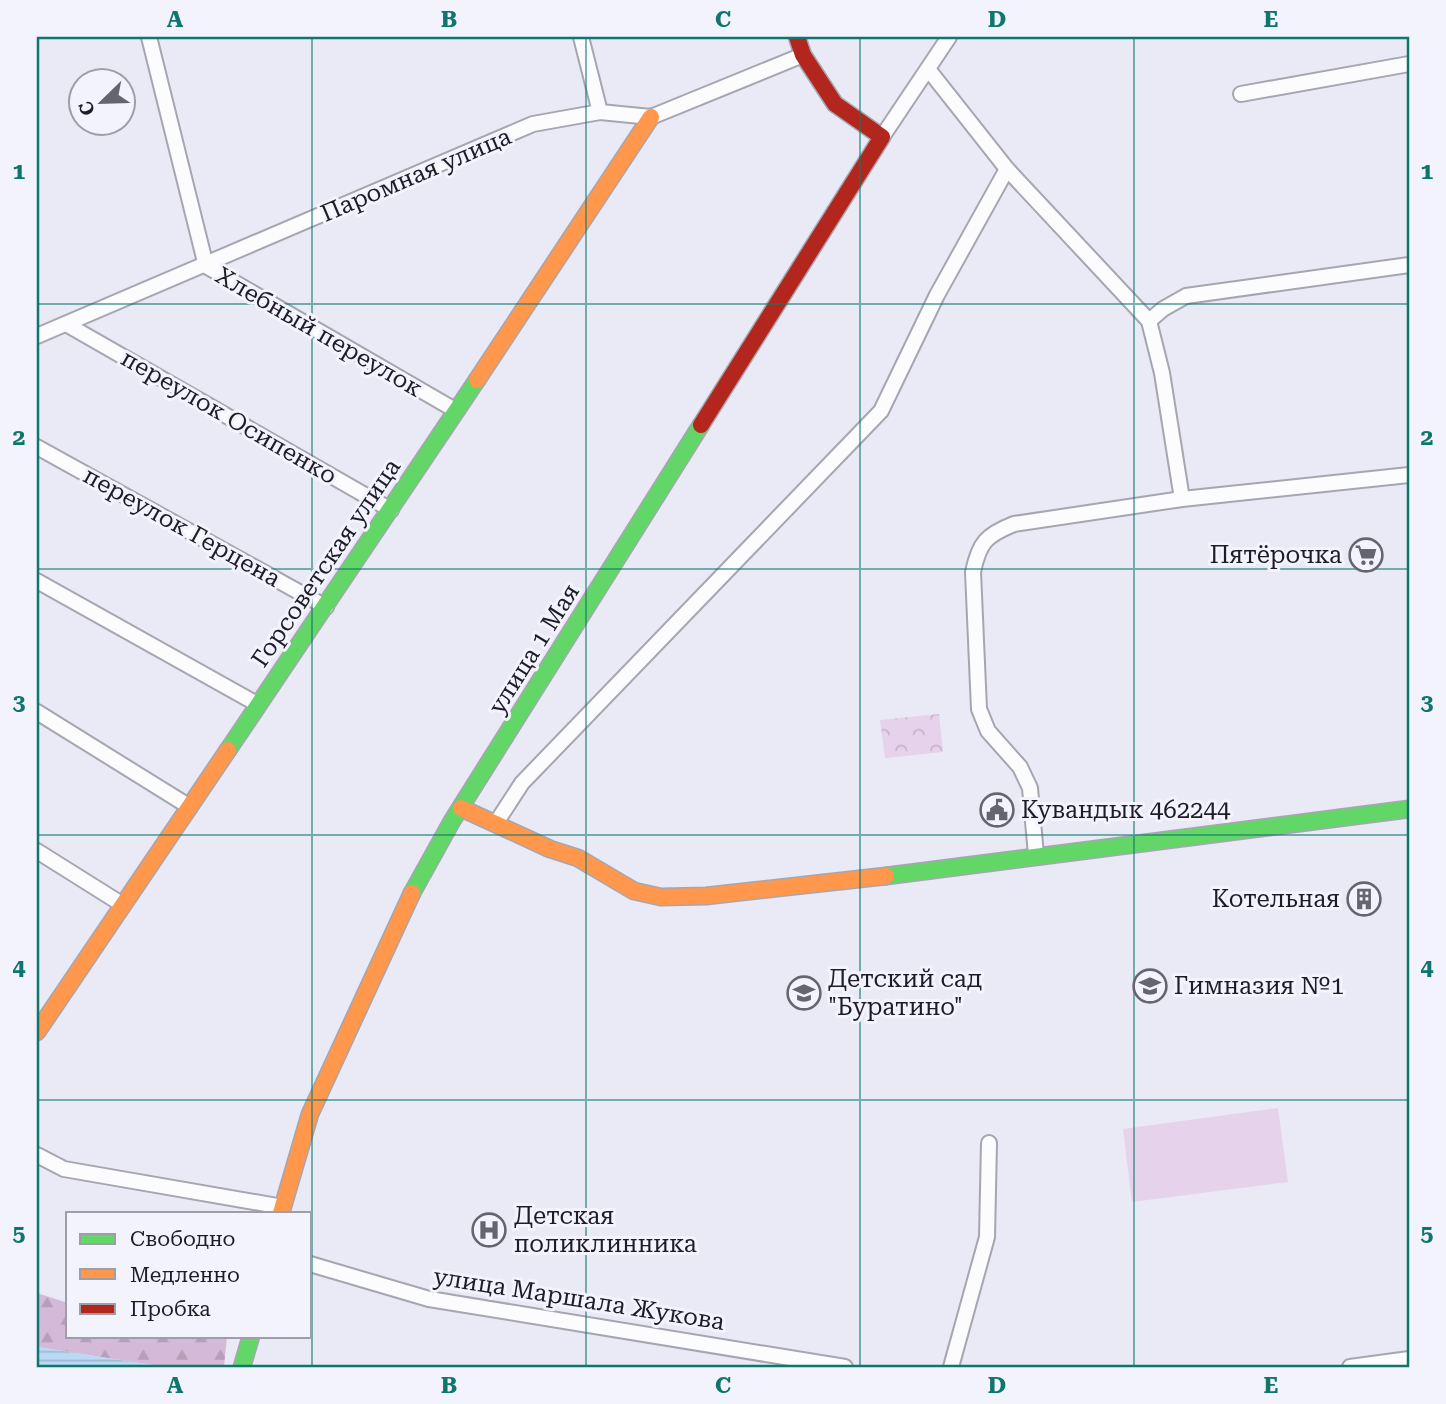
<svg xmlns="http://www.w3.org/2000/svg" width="1446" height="1404" font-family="'Roboto Serif',serif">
  <defs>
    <pattern id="forest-firs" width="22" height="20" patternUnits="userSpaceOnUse" patternTransform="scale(1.75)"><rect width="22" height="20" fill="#d5b9d8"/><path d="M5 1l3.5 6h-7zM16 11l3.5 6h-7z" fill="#b69fb9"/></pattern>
    <pattern id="park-crowns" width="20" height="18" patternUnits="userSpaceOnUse" patternTransform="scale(1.75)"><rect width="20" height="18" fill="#e7d2eb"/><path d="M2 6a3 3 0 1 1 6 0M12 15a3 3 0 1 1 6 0" fill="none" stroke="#c6b4ca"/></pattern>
    <pattern id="water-rules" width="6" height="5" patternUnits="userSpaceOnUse" patternTransform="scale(1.75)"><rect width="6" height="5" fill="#b9d9f5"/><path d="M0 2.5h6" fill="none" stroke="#9fbad2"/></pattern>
  </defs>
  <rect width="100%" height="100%" fill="#e9eaf6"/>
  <!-- forest -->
  <path fill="url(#forest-firs)" d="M37 1293 68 1303V1336H227L224 1367H165L37 1347Z"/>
  <!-- park -->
  <path fill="url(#park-crowns)" d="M939 714 943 752 885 758 880 720Z"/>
  <!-- pitch -->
  <path fill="#e7d2eb" d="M1278 1108 1288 1182 1132 1202 1123 1129Z"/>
  <!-- water -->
  <path fill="url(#water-rules)" d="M37 1347 165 1367H37Z"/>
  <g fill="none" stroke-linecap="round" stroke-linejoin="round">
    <defs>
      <g id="street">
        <path d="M149 37 206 266 455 410"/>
        <path d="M581 37 600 112"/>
        <path d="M928 69 1007 169 1149 321 1162 373 1182 499"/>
        <path d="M1241 94 1409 64"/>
        <path d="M882 137 949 37"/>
        <path d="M1149 321 1163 309 1186 296 1409 265"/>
        <path d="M66 324 391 510"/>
        <path d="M37 336 533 124 600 112 651 117 803 55"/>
        <path d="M37 447 326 607"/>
        <path d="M37 581 257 704"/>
        <path d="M37 712 190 807"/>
        <path d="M496 823 522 783 881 411 937 295 1007 169"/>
        <path d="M37 851 123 905"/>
        <path d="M1036 855 1030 788 1020 767 988 731 979 709 973 572C979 543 986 535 1014 524L1182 499 1409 475"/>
        <path d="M37 1155 64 1169 283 1207"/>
        <path d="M310 1264 429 1299 845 1367"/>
        <path d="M951 1367 987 1237 989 1143"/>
        <path d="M1350 1367 1409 1359"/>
      </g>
      <g id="fast">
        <path d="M228 750 477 380"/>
        <path d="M886 876 1409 809"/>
        <path d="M412 893 452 821 701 425"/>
        <path d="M242 1367 251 1336"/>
      </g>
      <g id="slow">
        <path d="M477 380 651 117"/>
        <path d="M461 808 550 849 578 858 634 891 661 897 706 896 886 876"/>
        <path d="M37 1032 228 750"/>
        <path d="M281 1213 310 1114 412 893"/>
      </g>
      <path id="jam" d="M701 425 882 137 835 104 803 55 797 37"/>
    </defs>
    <!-- street casing -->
    <use href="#street" stroke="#a5a6b0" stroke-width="18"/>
    <!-- fast casing -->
    <use href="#fast" stroke="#a5a6b0" stroke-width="19"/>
    <!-- slow casing -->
    <use href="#slow" stroke="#a5a6b0" stroke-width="19"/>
    <!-- jam casing -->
    <use href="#jam" stroke="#a5a6b0" stroke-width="19"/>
    <!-- street -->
    <use href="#street" stroke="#fcfcfe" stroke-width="14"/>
    <!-- fast -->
    <use href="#fast" stroke="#63d668" stroke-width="16"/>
    <!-- slow -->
    <use href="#slow" stroke="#ff974d" stroke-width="16"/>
    <!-- jam -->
    <use href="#jam" stroke="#b3261e" stroke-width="16"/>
  </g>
  <!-- grid -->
  <path fill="none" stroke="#0f766e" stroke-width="2" stroke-opacity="0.55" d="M312 37V1367M586 37V1367M860 37V1367M1134 37V1367M37 304H1409M37 569H1409M37 835H1409M37 1100H1409"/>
  <!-- icons -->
  <defs>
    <symbol id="supermarket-ring" viewBox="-11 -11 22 22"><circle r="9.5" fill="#f3f3fe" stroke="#65656f" stroke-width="1.5"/><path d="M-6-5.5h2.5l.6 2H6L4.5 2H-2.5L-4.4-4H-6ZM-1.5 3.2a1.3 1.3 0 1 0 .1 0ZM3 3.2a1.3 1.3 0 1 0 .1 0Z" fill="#65656f"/></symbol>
    <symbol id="civic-ring" viewBox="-11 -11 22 22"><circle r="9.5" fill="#f3f3fe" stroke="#65656f" stroke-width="1.5"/><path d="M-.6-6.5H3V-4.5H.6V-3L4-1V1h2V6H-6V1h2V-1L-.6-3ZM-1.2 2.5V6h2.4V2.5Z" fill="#65656f"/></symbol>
    <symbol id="building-ring" viewBox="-11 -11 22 22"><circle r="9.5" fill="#f3f3fe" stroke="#65656f" stroke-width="1.5"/><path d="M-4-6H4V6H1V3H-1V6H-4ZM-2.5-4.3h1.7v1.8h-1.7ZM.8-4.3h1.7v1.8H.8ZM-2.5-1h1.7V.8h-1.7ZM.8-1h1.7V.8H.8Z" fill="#65656f"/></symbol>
    <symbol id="school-ring" viewBox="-11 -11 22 22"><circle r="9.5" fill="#f3f3fe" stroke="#65656f" stroke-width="1.5"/><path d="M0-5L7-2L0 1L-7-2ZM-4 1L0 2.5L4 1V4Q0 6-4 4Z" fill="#65656f"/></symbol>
    <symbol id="hospital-ring" viewBox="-11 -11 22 22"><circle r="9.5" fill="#f3f3fe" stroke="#65656f" stroke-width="1.5"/><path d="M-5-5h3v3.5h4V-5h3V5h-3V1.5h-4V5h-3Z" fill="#65656f"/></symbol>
  </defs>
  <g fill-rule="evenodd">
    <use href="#supermarket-ring" x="1347" y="536" width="38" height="38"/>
    <use href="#civic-ring" x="978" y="791" width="38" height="38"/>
    <use href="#building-ring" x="1345" y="880" width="38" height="38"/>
    <use href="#school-ring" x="1131" y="967" width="38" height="38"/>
    <use href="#school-ring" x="785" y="974" width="38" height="38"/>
    <use href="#hospital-ring" x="470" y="1211" width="38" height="38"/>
  </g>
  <g text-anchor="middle" stroke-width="6" stroke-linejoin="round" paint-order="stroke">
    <!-- street labels -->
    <g font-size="24" fill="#1e1d27" stroke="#f3f3fe">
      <text transform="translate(416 175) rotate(-23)" y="8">Паромная улица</text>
      <text transform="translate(319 332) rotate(30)" y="8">Хлебный переулок</text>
      <text transform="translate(229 417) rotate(30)" y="8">переулок Осипенко</text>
      <text transform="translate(182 527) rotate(29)" y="8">переулок Герцена</text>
      <text transform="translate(326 563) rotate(-56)" y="8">Горсоветская улица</text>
      <text transform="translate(534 649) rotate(-58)" y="8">улица 1 Мая</text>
      <text transform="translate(579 1299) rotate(9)" y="8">улица Маршала Жукова</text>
    </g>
    <!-- poi labels -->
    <g font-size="24" fill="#1e1d27" stroke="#f3f3fe" text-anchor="start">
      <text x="1342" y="563" text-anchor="end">Пятёрочка</text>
      <text x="1021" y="818">Кувандык 462244</text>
      <text x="1340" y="907" text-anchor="end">Котельная</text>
      <text x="828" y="987">Детский сад<tspan x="828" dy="28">"Буратино"</tspan></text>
      <text x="1174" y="994">Гимназия №1</text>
      <text x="514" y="1224">Детская<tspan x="514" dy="28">поликлинника</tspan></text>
    </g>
  </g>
  <!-- border -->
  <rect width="1446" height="1404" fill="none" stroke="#f3f3fe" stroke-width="77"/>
  <!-- legend -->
  <rect x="66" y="1212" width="245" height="126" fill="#f3f3fe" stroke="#9e9da8" stroke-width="2"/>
  <rect x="80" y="1234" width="35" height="10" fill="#63d668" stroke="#9e9da8" stroke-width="2"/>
  <text x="130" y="1246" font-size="21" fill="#1e1d27">Свободно</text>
  <rect x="80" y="1269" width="35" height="10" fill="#ff974d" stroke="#9e9da8" stroke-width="2"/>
  <text x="130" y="1282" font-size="21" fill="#1e1d27">Медленно</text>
  <rect x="80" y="1304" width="35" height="10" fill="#b3261e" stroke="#9e9da8" stroke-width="2"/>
  <text x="130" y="1316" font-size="21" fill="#1e1d27">Пробка</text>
  <!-- north arrow -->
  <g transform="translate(102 102) rotate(247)"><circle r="33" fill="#f3f3fe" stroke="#9e9da8" stroke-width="2"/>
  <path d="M0-5L12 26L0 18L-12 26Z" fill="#65656f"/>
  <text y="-10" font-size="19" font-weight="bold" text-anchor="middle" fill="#1e1d27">С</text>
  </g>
  <rect x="38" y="38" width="1370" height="1328" fill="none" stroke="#0f766e" stroke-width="2.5"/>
  <g font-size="23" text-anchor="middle" font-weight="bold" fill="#0f766e">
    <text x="175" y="27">A</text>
    <text x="449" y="27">B</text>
    <text x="723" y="27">C</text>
    <text x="997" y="27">D</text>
    <text x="1271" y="27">E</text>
    <text x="19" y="179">1</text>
    <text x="1427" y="179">1</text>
    <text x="19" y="445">2</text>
    <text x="1427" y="445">2</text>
    <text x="19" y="710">3</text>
    <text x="1427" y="710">3</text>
    <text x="19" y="975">4</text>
    <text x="1427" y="975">4</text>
    <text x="19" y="1241">5</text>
    <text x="1427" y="1241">5</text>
    <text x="175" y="1393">A</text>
    <text x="449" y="1393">B</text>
    <text x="723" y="1393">C</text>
    <text x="997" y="1393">D</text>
    <text x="1271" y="1393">E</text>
  </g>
</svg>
